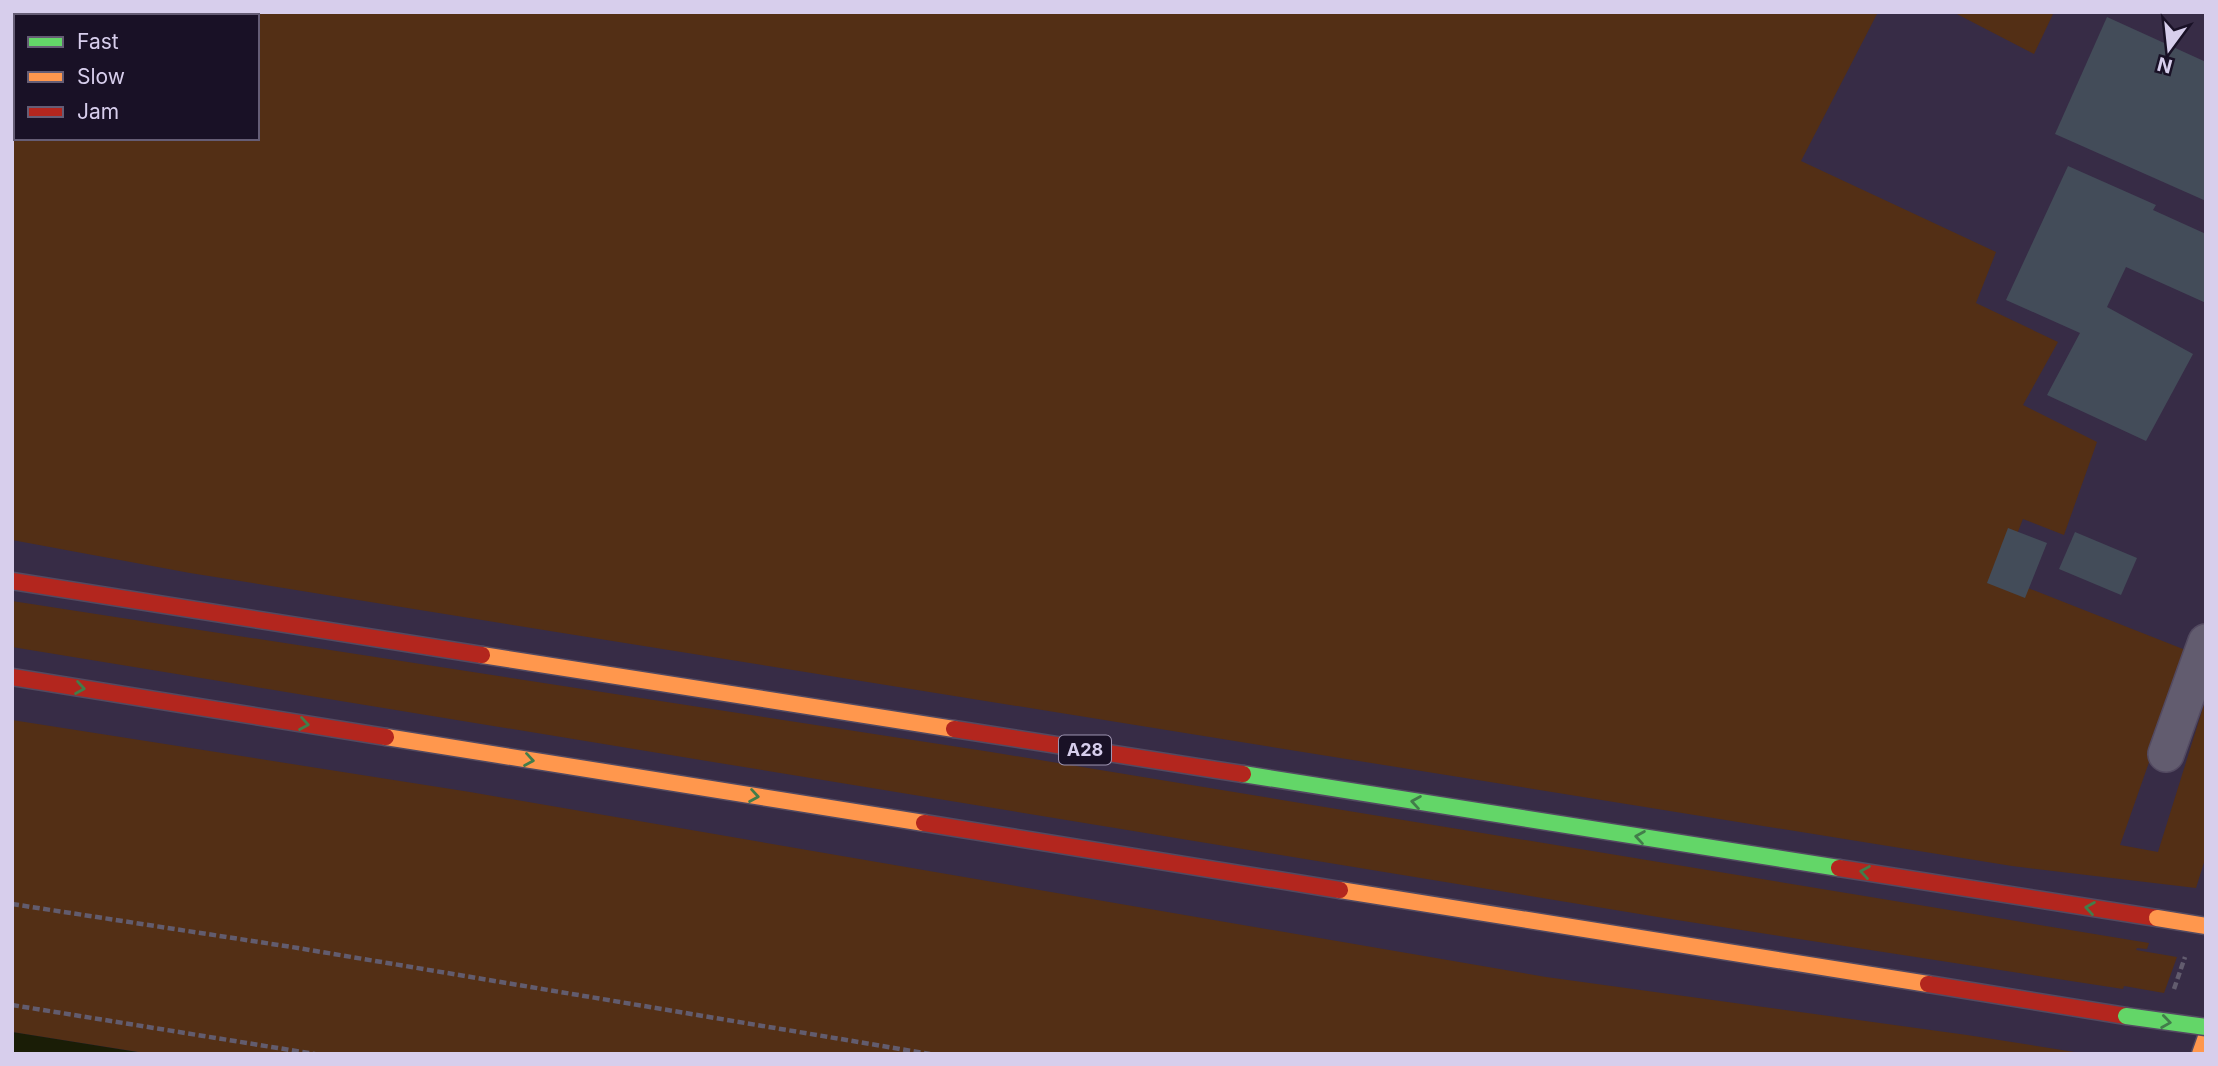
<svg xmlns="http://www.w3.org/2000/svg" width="2218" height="1066" font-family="Inter,sans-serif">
  <rect width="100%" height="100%" fill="#372c46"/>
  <!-- green -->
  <g fill="#532f15" fill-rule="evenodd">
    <path d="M12 12H1878L1801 161 1996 252 1976 303 2058 342 2023 405 2097 442 2064 535 2023 519 2000 577 2188 651 2120 845 2158 852 2206 698V856L2196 888 2012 866 190 573 12 540ZM16 16H257V138H16Z"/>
    <path d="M1953 12H2054L2034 54Z"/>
    <path d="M12 601 991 752 2004 919 2149 943 2147 949 2137 948 2136 950 2177 957 2164 993 2124 986 2123 989 1664 918 12 647Z"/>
    <path d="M12 720 470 792 1546 977 1967 1035 2087 1054H151L12 1032Z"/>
  </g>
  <!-- water -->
  <path fill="#1a1d06" d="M12 1032 150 1054H12Z"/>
  <!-- building -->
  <g fill="#434c59">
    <path d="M2107 17 2206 62V201L2055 134Z"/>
    <path d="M2068 166 2156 205 2153 210 2206 234V303L2126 267 2107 307 2193 354 2146 441 2047 395 2080 333 2006 300Z"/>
    <path d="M2008 528 2047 543 2025 598 1987 583Z"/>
    <path d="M2075 532 2137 558 2121 595 2059 569Z"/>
  </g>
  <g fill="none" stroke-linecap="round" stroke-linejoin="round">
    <defs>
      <path id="street" d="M2166 754 2206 642"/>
      <path id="fast" d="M1243 774 1839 868"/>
      <g id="slow">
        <path d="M482 655 954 729"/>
        <path d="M386 737 924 823"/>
        <path d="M1340 890 1928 984"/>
        <path d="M2200 1054 2206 1037"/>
      </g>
      <g id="jam">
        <path d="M12 581 482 655"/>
        <path d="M12 677 386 737"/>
        <path d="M954 729 1243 774"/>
        <path d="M924 823 1340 890"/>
        <path d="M1839 868 2157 918"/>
        <path d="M1928 984 2126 1016"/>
      </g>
    </defs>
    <!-- street casing -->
    <use href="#street" stroke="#534a61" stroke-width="38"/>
    <!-- fast casing -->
    <use href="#fast" stroke="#534a61" stroke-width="19"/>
    <!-- slow casing -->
    <use href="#slow" stroke="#534a61" stroke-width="19"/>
    <!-- jam casing -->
    <use href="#jam" stroke="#534a61" stroke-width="19"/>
    <!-- path -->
    <g stroke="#625c6e" stroke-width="4.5" stroke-dasharray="7 3.5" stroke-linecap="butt">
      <path d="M12 904 298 948 930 1054"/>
      <path d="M2174 989 2185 957"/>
      <path d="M12 1005 315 1054"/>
    </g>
    <!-- street -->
    <use href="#street" stroke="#625c6f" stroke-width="35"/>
    <!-- fast -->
    <use href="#fast" stroke="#63d668" stroke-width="16"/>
    <!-- slow -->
    <use href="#slow" stroke="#ff974d" stroke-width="16"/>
    <!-- jam -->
    <use href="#jam" stroke="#b3261e" stroke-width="16"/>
    <defs>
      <path id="fast-bridge" d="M2126 1016 2206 1027"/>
      <path id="slow-bridge" d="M2157 918 2206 926"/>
    </defs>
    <!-- fast-bridge casing -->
    <use href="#fast-bridge" stroke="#534a61" stroke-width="19" stroke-linecap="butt"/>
    <!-- slow-bridge casing -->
    <use href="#slow-bridge" stroke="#534a61" stroke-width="19" stroke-linecap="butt"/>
    <!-- fast-bridge -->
    <use href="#fast-bridge" stroke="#63d668" stroke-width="16"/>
    <!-- slow-bridge -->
    <use href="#slow-bridge" stroke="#ff974d" stroke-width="16"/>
  </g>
  <!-- one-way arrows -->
  <defs><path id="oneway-chevron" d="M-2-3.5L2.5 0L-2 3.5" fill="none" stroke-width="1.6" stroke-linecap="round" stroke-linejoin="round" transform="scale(1.75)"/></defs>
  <g stroke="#427d4a">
    <use href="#oneway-chevron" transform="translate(80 688) rotate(9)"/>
    <use href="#oneway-chevron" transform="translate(304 724) rotate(9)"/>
    <use href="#oneway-chevron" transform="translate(529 760) rotate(9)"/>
    <use href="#oneway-chevron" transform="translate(754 796) rotate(9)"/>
    <use href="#oneway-chevron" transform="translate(1416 802) rotate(-171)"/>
    <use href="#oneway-chevron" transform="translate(1640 837) rotate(-171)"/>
    <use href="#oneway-chevron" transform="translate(1865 872) rotate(-171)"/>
    <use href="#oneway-chevron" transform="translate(2090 908) rotate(-171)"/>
    <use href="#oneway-chevron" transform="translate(2166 1022) rotate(8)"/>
  </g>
  <g text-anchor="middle" stroke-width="5" stroke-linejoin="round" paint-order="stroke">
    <!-- shield labels -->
    <rect fill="#191126" stroke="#9e95b1" stroke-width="2" x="1059" y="735.5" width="52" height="29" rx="5"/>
    <g font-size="18" font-weight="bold" fill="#d7ceec">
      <text x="1085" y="756">A28</text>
    </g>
  </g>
  <!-- border -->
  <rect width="2218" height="1066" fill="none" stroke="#d7ceec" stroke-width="28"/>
  <!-- legend -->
  <rect x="14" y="14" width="245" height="126" fill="#191126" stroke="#655d75" stroke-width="2"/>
  <rect x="28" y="37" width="35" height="10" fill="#63d668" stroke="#655d75" stroke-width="2"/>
  <text x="77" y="49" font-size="21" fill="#d7ceec">Fast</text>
  <rect x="28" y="72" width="35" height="10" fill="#ff974d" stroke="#655d75" stroke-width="2"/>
  <text x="77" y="84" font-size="21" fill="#d7ceec">Slow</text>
  <rect x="28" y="107" width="35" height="10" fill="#b3261e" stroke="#655d75" stroke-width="2"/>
  <text x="77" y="119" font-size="21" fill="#d7ceec">Jam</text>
  <!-- north arrow -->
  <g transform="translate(2169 49) rotate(195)" stroke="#191126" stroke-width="5" paint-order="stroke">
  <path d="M0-5L12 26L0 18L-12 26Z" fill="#d7ceec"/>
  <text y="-10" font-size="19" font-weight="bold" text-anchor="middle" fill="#d7ceec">N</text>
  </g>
</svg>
